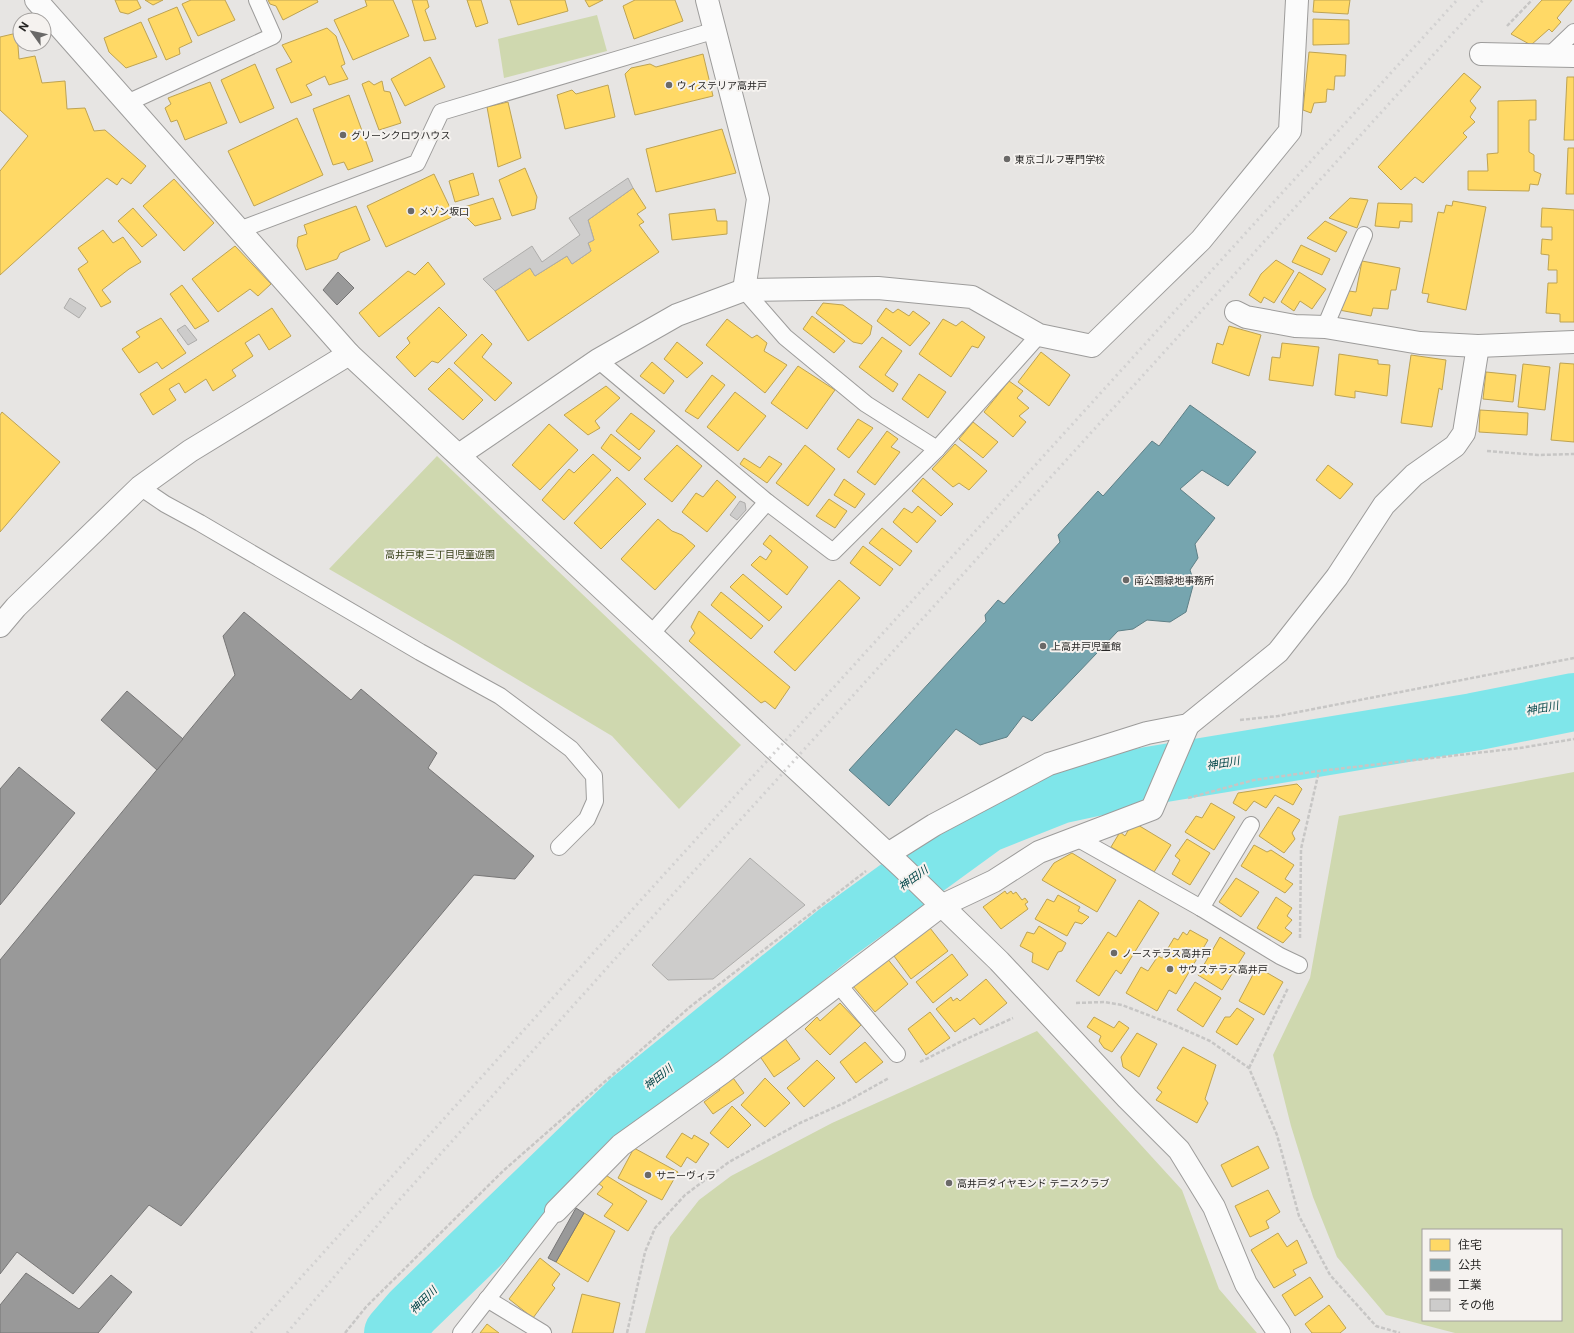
<svg xmlns="http://www.w3.org/2000/svg" width="1574" height="1333" font-family="Inter,'Noto Sans JP',sans-serif">
  <rect width="100%" height="100%" fill="#e7e5e3"/>
  <!-- green -->
  <g fill="#cfd8af" fill-rule="evenodd">
    <path d="M597 15 607 51 504 78 498 39Z"/>
    <path d="M437 456 741 745 679 809 612 736 455 642 329 569Z"/>
    <path d="M1574 772V1333H1455L1386 1315 1337 1257 1313 1197 1291 1126 1273 1055 1310 978 1339 816ZM1423 1230H1561V1320H1423Z"/>
    <path d="M1037 1031 1182 1190 1219 1289 1257 1333H645L670 1237 699 1200 731 1176 832 1123Z"/>
  </g>
  <!-- homes -->
  <g fill="#ffd966" stroke="#bea352">
    <path d="M115 0H137L141 8 128 14 120 12Z"/>
    <path d="M145 0H163L153 5Z"/>
    <path d="M191 0H225L235 20 198 36 182 4Z"/>
    <path d="M268 0H317L318 2 283 20 276 6 270 4Z"/>
    <path d="M365 0H393L409 36 353 60 334 20 367 6Z"/>
    <path d="M412 0H427L429 7 425 10 436 39 424 41Z"/>
    <path d="M467 0H481L488 23 476 27Z"/>
    <path d="M510 0H565L568 11 518 25Z"/>
    <path d="M585 0H603L589 7Z"/>
    <path d="M635 0H675L683 21 634 39 623 6Z"/>
    <path d="M1314 0H1350L1348 14 1313 12Z"/>
    <path d="M1542 0H1572L1557 18 1561 22 1552 32 1549 29 1531 45 1511 34Z"/>
    <path d="M177 7 192 42 179 48 180 54 166 60 148 19Z"/>
    <path d="M1313 19 1349 20V44L1313 45Z"/>
    <path d="M141 22 157 57 126 68 109 52 104 38Z"/>
    <path d="M327 28 336 36 345 64 341 66 348 79 329 85 325 76 306 85 312 95 291 103 276 69 292 62 282 45Z"/>
    <path d="M17 33 19 59 35 56 42 83 65 81 67 109 85 108 94 131 105 130 146 166 131 184 122 178 117 185 107 178 0 275V171L28 136 0 110V37Z"/>
    <path d="M1309 52 1346 55 1345 76H1335L1334 90 1327 89 1326 102 1314 103 1311 113 1303 110Z"/>
    <path d="M703 54 713 96 635 115 625 74 631 68 650 64 656 67Z"/>
    <path d="M430 57 445 87 405 106 391 79Z"/>
    <path d="M255 64 274 108 240 123 221 80Z"/>
    <path d="M1464 73 1481 87 1470 101 1476 108 1470 117 1475 122 1463 133 1467 137 1423 183 1415 177 1401 190 1378 167Z"/>
    <path d="M1567 77H1574V140H1564Z"/>
    <path d="M369 81 374 85 382 81 384 91 390 92 401 123 379 130 362 84Z"/>
    <path d="M210 82 227 123 185 140 177 120 171 122 165 108 171 104 168 98Z"/>
    <path d="M608 85 615 117 565 129 557 95 572 90 576 94Z"/>
    <path d="M349 95 373 161 348 170 344 162 333 165 313 109Z"/>
    <path d="M1536 100V120H1529V152L1534 155V171L1541 174 1538 185 1530 184 1529 191 1468 190V171H1488L1487 154 1498 153V101Z"/>
    <path d="M508 102 521 158 498 167 487 107Z"/>
    <path d="M297 118 323 175 254 206 228 151Z"/>
    <path d="M722 129 736 173 656 192 646 149Z"/>
    <path d="M1568 148H1574V194H1566Z"/>
    <path d="M525 168 537 197 535 209 512 216 499 180Z"/>
    <path d="M473 173 479 195 455 202 449 181Z"/>
    <path d="M434 174 454 216 386 247 367 206Z"/>
    <path d="M174 179 214 223 184 251 143 206Z"/>
    <path d="M633 188 646 208 637 214 644 222 639 225 659 252 528 341 495 291 530 268 535 276 567 256 572 264 591 251 588 243 594 240 588 220Z"/>
    <path d="M493 198 501 219 475 226 458 209Z"/>
    <path d="M1350 198 1368 200 1357 228 1329 218Z"/>
    <path d="M1453 201 1486 207 1466 310 1427 302 1429 294 1422 293 1438 212 1444 213 1446 205 1452 206Z"/>
    <path d="M1378 203 1412 204V222L1400 221 1399 228 1375 226Z"/>
    <path d="M356 206 370 240 340 253 337 259 306 270 297 246 298 237 307 234 304 225Z"/>
    <path d="M133 208 157 235 142 247 118 221Z"/>
    <path d="M1542 208 1574 210V322H1560V314L1546 313 1548 283H1557V270H1548L1549 255 1541 254 1542 239 1552 240V227H1541Z"/>
    <path d="M715 209 717 221H727V234L672 240 669 214Z"/>
    <path d="M1325 221 1347 232 1336 252 1307 238Z"/>
    <path d="M103 230 113 243 123 237 141 262 129 269 102 290 111 302 101 307 78 269 88 262 78 248Z"/>
    <path d="M1301 245 1330 259 1322 275 1292 262Z"/>
    <path d="M235 246 271 284 258 296 250 289 218 312 192 279Z"/>
    <path d="M1276 260 1294 271 1274 303 1264 297 1261 303 1249 295 1261 274Z"/>
    <path d="M1362 261 1400 268 1396 290H1391L1388 309 1373 308 1371 316 1339 310 1342 290 1356 292Z"/>
    <path d="M428 262 445 284 379 337 359 313 408 271 415 275Z"/>
    <path d="M1299 272 1326 289 1312 309 1300 301 1294 311 1281 302Z"/>
    <path d="M182 285 209 321 195 329 170 294Z"/>
    <path d="M823 303 843 305 872 326 870 335 862 344 853 342 816 313Z"/>
    <path d="M439 307 467 335 438 363 432 361 415 377 396 357 410 343 407 338Z"/>
    <path d="M272 308 291 336 269 350 259 334 245 343 253 356 232 370 236 376 213 391 206 379 185 393 179 383 169 389 176 400 153 415 140 394Z"/>
    <path d="M886 308 893 313 898 309 909 316 913 311 930 323 910 346 877 321Z"/>
    <path d="M812 316 845 341 834 353 803 329Z"/>
    <path d="M161 318 186 353 162 369 157 362 139 373 122 349 140 337 136 332Z"/>
    <path d="M727 319 752 338 757 335 767 343 764 351 787 365 765 393 706 345Z"/>
    <path d="M943 319 956 326 962 321 985 337 978 348 972 346 951 377 919 354Z"/>
    <path d="M1229 326 1261 335 1249 376 1212 363 1217 343 1223 345Z"/>
    <path d="M482 334 492 344 482 357 512 383 495 401 454 363Z"/>
    <path d="M882 337 902 351 885 375 898 384 893 392 859 367Z"/>
    <path d="M677 342 703 363 687 378 664 359Z"/>
    <path d="M1282 343 1319 347 1313 386 1269 380 1272 357 1280 358Z"/>
    <path d="M1041 352 1070 375 1049 406 1018 382Z"/>
    <path d="M1339 354 1378 360V364L1390 365 1387 396 1355 391V398L1335 395Z"/>
    <path d="M1411 355 1446 360 1442 390 1439 388 1432 427 1401 423Z"/>
    <path d="M652 362 674 381 664 394 640 376Z"/>
    <path d="M1560 363 1574 364V442L1551 440Z"/>
    <path d="M1523 364 1550 367 1545 410 1518 407Z"/>
    <path d="M798 366 835 390 807 429 771 403Z"/>
    <path d="M449 368 483 400 463 420 428 389Z"/>
    <path d="M1486 372 1516 375 1513 402 1483 399Z"/>
    <path d="M919 374 946 392 928 418 902 399Z"/>
    <path d="M712 375 725 385 698 419 685 411Z"/>
    <path d="M1009 381 1023 391 1017 398 1029 408 1019 416 1026 422 1013 437 984 412Z"/>
    <path d="M606 386 620 398 595 421 600 428 588 435 564 415Z"/>
    <path d="M735 392 766 416 738 451 707 427Z"/>
    <path d="M1480 410 1528 413 1527 435 1479 432Z"/>
    <path d="M2 412 60 462 0 532V415Z"/>
    <path d="M631 413 655 431 639 450 616 431Z"/>
    <path d="M858 419 873 428 849 458 837 449Z"/>
    <path d="M973 422 998 442 983 458 959 439Z"/>
    <path d="M549 424 578 450 540 490 512 465Z"/>
    <path d="M887 431 898 439 891 447 900 452 875 485 857 472Z"/>
    <path d="M611 434 641 458 629 471 601 448Z"/>
    <path d="M955 444 987 471 969 490 959 483 953 487 932 469Z"/>
    <path d="M677 445 702 466 672 502 644 479Z"/>
    <path d="M805 445 835 469 808 506 776 483Z"/>
    <path d="M593 454 611 470 564 520 542 500 569 469 574 473Z"/>
    <path d="M769 456 782 464 767 483 740 464 744 458 760 468Z"/>
    <path d="M1328 465 1353 484 1340 499 1316 480Z"/>
    <path d="M617 477 646 504 601 549 574 523Z"/>
    <path d="M923 478 953 504 941 516 912 491Z"/>
    <path d="M844 479 865 494 855 508 834 495Z"/>
    <path d="M717 480 736 497 707 532 682 512 696 493 703 497Z"/>
    <path d="M829 499 847 511 835 528 816 516Z"/>
    <path d="M918 506 936 521 917 543 893 522 904 508 912 513Z"/>
    <path d="M658 519 672 531 682 535 695 546 655 590 621 559Z"/>
    <path d="M882 528 912 551 900 566 869 543Z"/>
    <path d="M770 535 808 567 787 595 751 565 760 556 766 560 772 551 763 544Z"/>
    <path d="M863 546 893 569 880 586 850 563Z"/>
    <path d="M743 574 782 607 769 621 730 587Z"/>
    <path d="M839 580 860 598 795 671 774 652Z"/>
    <path d="M721 592 763 626 751 639 711 605Z"/>
    <path d="M699 611 790 687 775 709 765 701 761 703 689 641 695 633 691 627Z"/>
    <path d="M1297 784 1302 789 1293 805 1275 795 1266 808 1254 801 1246 811 1233 803 1238 793Z"/>
    <path d="M1211 803 1235 817 1214 850 1185 832 1196 816 1202 818Z"/>
    <path d="M1278 807 1300 820 1292 833 1295 839 1284 853 1259 836Z"/>
    <path d="M1133 822 1171 845 1154 872 1111 847 1120 832 1125 836Z"/>
    <path d="M1187 839 1210 853 1190 885 1172 874 1180 860 1175 856Z"/>
    <path d="M1254 845 1267 852 1271 850 1294 865 1285 879 1293 884 1285 893 1241 866Z"/>
    <path d="M1072 853 1116 880 1097 912 1042 880 1054 863Z"/>
    <path d="M1236 878 1259 892 1241 917 1219 902Z"/>
    <path d="M1005 891 1007 894 1011 891 1013 894 1016 892 1022 900 1025 898 1028 902 1025 904 1028 909 1001 929 983 907Z"/>
    <path d="M1058 895 1080 907 1078 911 1089 917 1082 924 1075 922 1067 936 1035 919 1047 899 1054 902Z"/>
    <path d="M1276 897 1292 908 1287 916 1292 920 1285 928 1292 933 1283 943 1257 928Z"/>
    <path d="M1139 900 1159 913 1121 974 1116 970 1099 996 1076 981 1108 932 1116 937Z"/>
    <path d="M1039 926 1066 943 1062 951 1058 952 1048 970 1032 962 1033 953 1020 946 1027 932 1034 934Z"/>
    <path d="M930 928 948 951 911 979 894 956Z"/>
    <path d="M1190 930 1208 940 1176 994 1169 990 1157 1011 1126 993 1141 967 1148 971 1158 956 1162 958 1174 938 1178 940 1183 932 1187 935Z"/>
    <path d="M1220 937 1245 953 1222 990 1198 975Z"/>
    <path d="M952 954 968 975 933 1003 916 982Z"/>
    <path d="M886 957 908 984 875 1012 853 986Z"/>
    <path d="M1257 967 1283 982 1264 1015 1239 1001Z"/>
    <path d="M986 979 1007 1003 980 1025 974 1018 955 1032 936 1009 951 997 953 1001 957 998 960 1001Z"/>
    <path d="M1195 982 1221 998 1203 1027 1177 1010Z"/>
    <path d="M840 1003 861 1025 830 1055 805 1029 817 1017 820 1021Z"/>
    <path d="M1237 1008 1254 1019 1237 1045 1216 1032 1225 1017H1230Z"/>
    <path d="M930 1012 950 1038 926 1055 908 1029Z"/>
    <path d="M1094 1017 1114 1028 1119 1021 1129 1028 1112 1052 1104 1048 1099 1041 1101 1036 1087 1027Z"/>
    <path d="M1137 1033 1157 1044 1139 1077 1123 1067 1121 1057Z"/>
    <path d="M784 1037 800 1059 774 1077 759 1055Z"/>
    <path d="M865 1042 883 1062 856 1083 840 1062Z"/>
    <path d="M1183 1047 1216 1065 1205 1099 1208 1103 1197 1123 1156 1100 1162 1092 1157 1088Z"/>
    <path d="M817 1060 835 1078 804 1107 787 1088Z"/>
    <path d="M731 1075 744 1093 713 1114 704 1102 720 1090 716 1085Z"/>
    <path d="M765 1078 790 1103 765 1127 741 1105Z"/>
    <path d="M732 1106 751 1125 728 1148 710 1133Z"/>
    <path d="M682 1133 692 1139 694 1135 709 1144 696 1163 687 1157 681 1167 666 1157Z"/>
    <path d="M1258 1146 1269 1168 1232 1187 1221 1165Z"/>
    <path d="M634 1148 678 1172 662 1200 618 1178Z"/>
    <path d="M604 1174 647 1201 628 1231 604 1216 613 1204 597 1194 603 1187 598 1183Z"/>
    <path d="M1268 1190 1280 1212 1266 1221 1269 1228 1250 1237 1235 1206Z"/>
    <path d="M584 1213 615 1231 588 1282 556 1262Z"/>
    <path d="M1278 1233 1287 1247 1297 1240 1307 1263 1293 1270 1296 1275 1274 1288 1251 1250Z"/>
    <path d="M540 1258 560 1274 552 1285 555 1288 533 1318 509 1299Z"/>
    <path d="M1310 1277 1323 1297 1295 1316 1282 1295Z"/>
    <path d="M582 1294 620 1303 613 1333H572Z"/>
    <path d="M1329 1305 1346 1328 1340 1333H1312L1305 1324Z"/>
    <path d="M487 1324 499 1333H480Z"/>
  </g>
  <!-- public -->
  <path fill="#76a5af" stroke="#5e7f86" d="M1190 405 1256 452 1228 486 1202 470 1180 489 1215 518 1195 544 1198 558 1190 570 1194 582 1186 612 1170 622 1147 620 1133 629 1118 631 1032 721 1023 716 1007 737 980 745 956 729 889 806 849 770 986 621 985 615 998 600 1004 604 1060 542 1058 535 1098 491 1103 496 1152 441 1159 446Z"/>
  <!-- industry -->
  <g fill="#999" stroke="#777676">
    <path d="M338 272 354 288 337 305 323 290Z"/>
    <path d="M244 612 351 700 361 689 437 753 428 768 534 856 515 879 474 875 181 1226 149 1205 73 1294 17 1252 0 1274V960L235 675 223 636Z"/>
    <path d="M127 691 183 739 157 770 101 720Z"/>
    <path d="M19 767 75 813 0 905V789Z"/>
    <path d="M576 1208 584 1213 556 1262 548 1258Z"/>
    <path d="M26 1273 79 1309 111 1275 132 1292 98 1333H0V1305Z"/>
  </g>
  <g fill="none" stroke-linecap="round" stroke-linejoin="round">
    <!-- river -->
    <path stroke="#7fe6ea" stroke-width="58" d="M393 1333 412 1311 629 1101 836 933 986 824 1059 795 1147 776 1473 722 1574 702"/>
  </g>
  <!-- building -->
  <g fill="#cdcccb" stroke="#adacaa">
    <path d="M628 178 633 188 588 220 594 240 588 243 591 251 572 264 567 256 535 276 530 268 495 291 483 279 532 246 542 262 580 235 569 218Z"/>
    <path d="M70 298 86 308 79 318 64 308Z"/>
    <path d="M185 325 197 340 188 345 177 330Z"/>
    <path d="M740 501 745 503 746 510 737 520 730 515Z"/>
    <path d="M750 858 805 905 713 979 668 980 652 965Z"/>
  </g>
  <g fill="none" stroke-linecap="round" stroke-linejoin="round">
    <defs>
      <g id="service">
        <path d="M1550 55 1574 32"/>
        <path d="M127 103 273 36 257 0"/>
        <path d="M239 230 417 163 441 112 716 30"/>
        <path d="M744 290 785 337 866 404 937 449"/>
        <path d="M1325 327 1364 235"/>
        <path d="M598 360 767 502 833 552 937 449 1039 335"/>
        <path d="M140 487 165 504 200 523 420 652 500 696 571 749 594 776 595 801 587 819 559 847"/>
        <path d="M651 634 767 502"/>
        <path d="M1075 837 1201 908 1280 956 1299 965"/>
        <path d="M1201 908 1251 825"/>
        <path d="M837 983 897 1054"/>
        <path d="M487 1299 543 1333"/>
        <path d="M461 1333 556 1211"/>
      </g>
      <g id="minor">
        <path d="M36 0 349 354 902 867 999 961 1127 1098 1179 1150 1214 1207 1246 1284 1279 1333"/>
        <path d="M707 0 758 199 744 290"/>
        <path d="M1481 54 1574 56"/>
        <path d="M1236 312 1246 317 1295 326 1325 327 1420 343 1478 346 1574 342"/>
        <path d="M459 455 598 360 677 315 744 290 878 288 972 297 1039 335 1092 346 1201 240 1290 131 1297 0"/>
        <path d="M888 854 934 825 1049 764 1147 733 1188 725 1278 652 1337 577 1384 505 1414 475 1455 446 1464 433 1478 346"/>
        <path d="M556 1211 621 1145 723 1072 941 906 994 881 1039 852 1152 809 1188 725"/>
      </g>
      <path id="tertiary" d="M0 626 16 607 140 487 190 451 349 354"/>
    </defs>
    <!-- service casing -->
    <use href="#service" stroke="#9d9c9b" stroke-width="18"/>
    <!-- minor casing -->
    <use href="#minor" stroke="#9d9c9b" stroke-width="24"/>
    <!-- tertiary casing -->
    <use href="#tertiary" stroke="#9d9c9b" stroke-width="24"/>
    <!-- path -->
    <g stroke="#c7c6c5" stroke-width="2.5" stroke-dasharray="4 2" stroke-linecap="butt">
      <path d="M1507 26 1532 0"/>
      <path d="M1487 451 1538 455 1574 454"/>
      <path d="M1240 720 1278 716 1574 658"/>
      <path d="M1188 798 1254 780 1319 771 1520 748 1574 739"/>
      <path d="M1300 938 1301 849 1319 771"/>
      <path d="M1076 1003 1104 1002 1122 1005 1174 1025 1210 1041 1249 1068 1277 1135 1299 1216 1330 1275 1376 1326 1400 1333"/>
      <path d="M920 1062 964 1040 1013 1018"/>
      <path d="M1249 1068 1288 988"/>
      <path d="M345 1333 366 1307 503 1171 691 1006 866 871"/>
      <path d="M627 1333 645 1252 655 1228 685 1195 729 1162 800 1123 844 1103 889 1078"/>
    </g>
    <!-- service -->
    <use href="#service" stroke="#fbfbfb" stroke-width="16"/>
    <!-- minor -->
    <use href="#minor" stroke="#fbfbfb" stroke-width="22"/>
    <!-- tertiary -->
    <use href="#tertiary" stroke="#fbfbfb" stroke-width="22"/>
    <!-- rail -->
    <g stroke="#d2d1d1" stroke-width="3" stroke-dasharray="2 4" stroke-linecap="butt">
      <path d="M251 1333 650 890 1457 0"/>
      <path d="M287 1333 393 1207 666 902 1483 0"/>
    </g>
  </g>
  <!-- markers -->
  <g fill="#6a6968" stroke="#f5f2ef" stroke-width="1.5">
    <circle cx="669" cy="85" r="4"/>
    <circle cx="343" cy="135" r="4"/>
    <circle cx="1007" cy="159" r="4"/>
    <circle cx="411" cy="211" r="4"/>
    <circle cx="1126" cy="580" r="4"/>
    <circle cx="1043" cy="646" r="4"/>
    <circle cx="1114" cy="953" r="4"/>
    <circle cx="1170" cy="969" r="4"/>
    <circle cx="648" cy="1175" r="4"/>
    <circle cx="949" cy="1183" r="4"/>
  </g>
  <g text-anchor="middle" stroke-width="4" stroke-linejoin="round" paint-order="stroke">
    <!-- poi labels -->
    <g font-size="10" fill="#272625" stroke="#f5f2ef" text-anchor="start">
      <text x="677" y="89">ウィステリア高井戸</text>
      <text x="351" y="139">グリーンクロウハウス</text>
      <text x="1015" y="163">東京ゴルフ専門学校</text>
      <text x="419" y="215">メゾン坂口</text>
      <text x="1134" y="584">南公園緑地事務所</text>
      <text x="1051" y="650">上高井戸児童館</text>
      <text x="1122" y="957">ノーステラス高井戸</text>
      <text x="1178" y="973">サウステラス高井戸</text>
      <text x="656" y="1179">サニーヴィラ</text>
      <text x="957" y="1187">高井戸ダイヤモンド テニスクラブ</text>
    </g>
    <!-- park labels -->
    <g font-size="10" fill="#374019" stroke="#f5f2ef">
      <text x="440" y="558">高井戸東三丁目児童遊園</text>
    </g>
    <!-- water labels -->
    <g font-size="11" font-style="italic" fill="#004447" stroke="#f5f2ef">
      <text transform="translate(1542 708) rotate(-11)" y="4">神田川</text>
      <text transform="translate(1223 763) rotate(-9)" y="4">神田川</text>
      <text transform="translate(913 878) rotate(-36)" y="4">神田川</text>
      <text transform="translate(658 1077) rotate(-39)" y="4">神田川</text>
      <text transform="translate(423 1300) rotate(-45)" y="4">神田川</text>
    </g>
  </g>
  <!-- legend -->
  <rect x="1422" y="1229" width="140" height="92" fill="#f5f2ef" stroke="#a3a09e"/>
  <rect x="1430" y="1239" width="20" height="12" fill="#ffd966" stroke="#a3a09e"/>
  <text x="1458" y="1249" font-size="12" fill="#272625">住宅</text>
  <rect x="1430" y="1259" width="20" height="12" fill="#76a5af" stroke="#a3a09e"/>
  <text x="1458" y="1269" font-size="12" fill="#272625">公共</text>
  <rect x="1430" y="1279" width="20" height="12" fill="#999999" stroke="#a3a09e"/>
  <text x="1458" y="1289" font-size="12" fill="#272625">工業</text>
  <rect x="1430" y="1299" width="20" height="12" fill="#cdcccb" stroke="#a3a09e"/>
  <text x="1458" y="1309" font-size="12" fill="#272625">その他</text>
  <!-- north arrow -->
  <g transform="translate(32 32) rotate(303)"><circle r="19" fill="#f5f2ef" stroke="#a3a09e"/>
  <path d="M0-3L7 15L0 10L-7 15Z" fill="#6a6968"/>
  <text y="-6" font-size="11" font-weight="bold" text-anchor="middle" fill="#272625">N</text>
  </g>
</svg>
